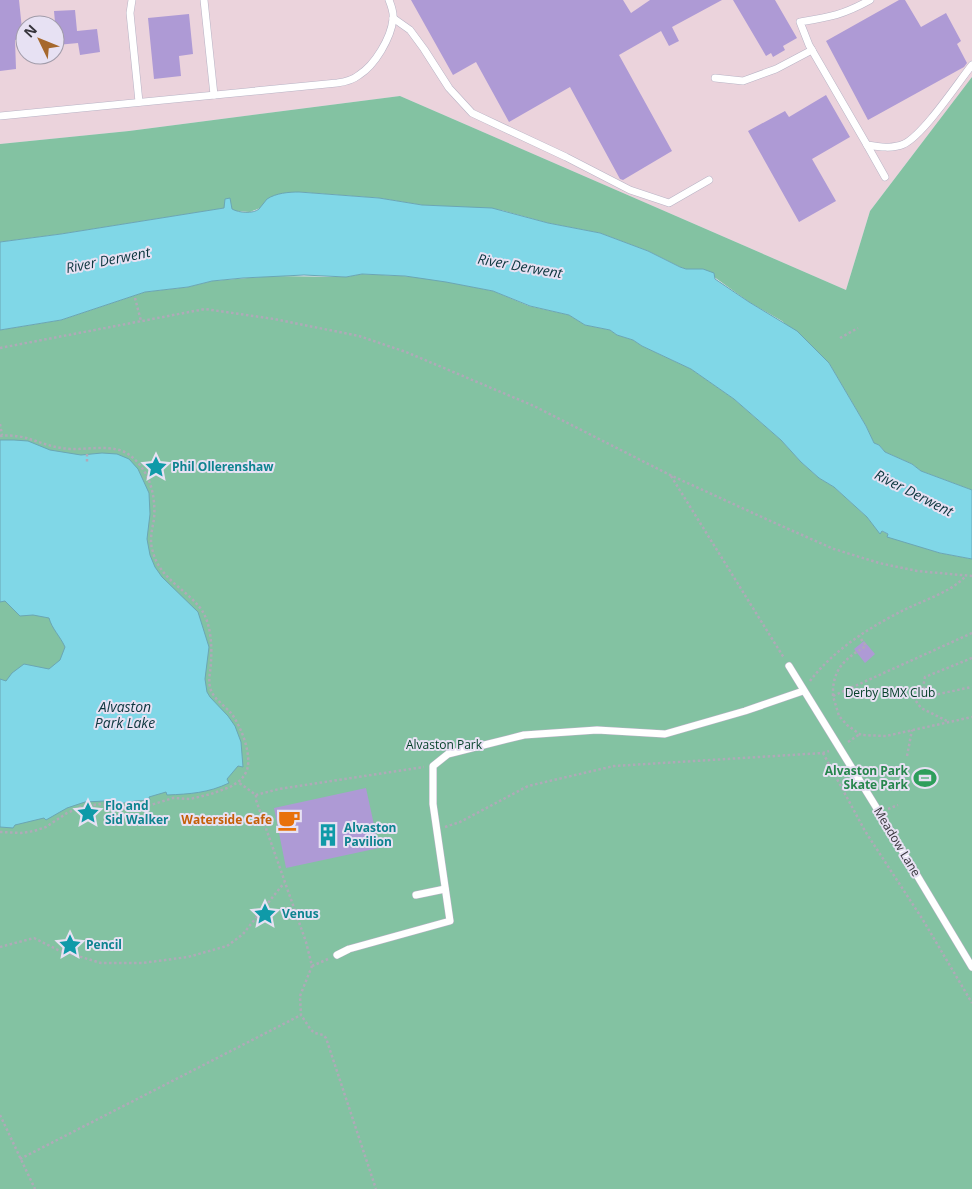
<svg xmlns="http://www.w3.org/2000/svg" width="972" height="1189" font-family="'Open Sans',sans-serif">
  <rect width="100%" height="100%" fill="#e7e1f3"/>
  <!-- industrial -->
  <path fill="#ebd3dc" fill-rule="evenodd" d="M0 0H972V77L870 211 846 290 400 96 129 131 0 144ZM25 25H55V55H25Z"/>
  <!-- green -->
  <g fill="#83c2a2">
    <path d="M972 77V490L921 471 912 464 885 452 879 445 874 443 866 426 829 363 782 321 749 302 703 269H686L680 267 648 251 600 233 548 223 501 210 422 205 379 198 299 192 281 194 268 199 260 208 250 212 235 211 232 209 225 199V208L61 234 0 242V144L129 131 400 96 846 290 870 211Z"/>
    <path d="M362 274 422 277 493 291 529 306 569 315 585 325 610 330 617 335 633 340 642 346 691 369 734 399 781 440 801 462 819 478 834 487 867 517 880 533 881 531 888 534 887 536 940 553 972 559V1189H0V330L61 320 145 292 188 287 212 281 272 276 346 277Z"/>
  </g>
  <!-- water -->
  <g fill="#80d7e7" stroke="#6aa6b4">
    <path d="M299 192 379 198 422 205 492 208 548 223 600 233 648 251 680 267 686 269H703L714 273 715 279 749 302 797 331 829 363 866 426 874 443 879 445 885 452 912 464 921 471 972 490V559L940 553 887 537 888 534 882 531 880 534 867 517 834 487 819 478 801 462 781 440 734 399 691 369 642 346 633 340 617 335 610 330 585 325 569 315 530 306 493 291 446 282 405 276 362 274 346 277 304 275 243 278 212 281 188 287 145 292 61 320 0 330V242L61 234 224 208 225 199 230 198 232 209C239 213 253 214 259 209 262 206 264 202 267 199 276 193 289 192 299 192Z"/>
    <path d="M0 440H14L28 441 50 450 81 455 102 453 117 454 129 459 138 469 149 493 150 514 147 539 150 555 155 567 162 577 198 612 209 647 205 679 207 692 210 697 228 716 235 726 241 742 243 767 238 766 227 779 229 783C208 793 190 794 167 795L166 792 149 797 150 800 135 801 119 804 105 801 85 802 67 808 46 820 44 818 15 825 13 828 0 827V679L6 681 12 673 24 664 49 669 60 660 65 647C60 636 52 629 49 618L33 615 20 616 5 601 0 602Z"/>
  </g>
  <!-- building -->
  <g fill="#ae9ad5">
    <path d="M0 0H19L23 39 15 40 16 69 0 71Z"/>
    <path d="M411 0H623L631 13 650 0H722L672 27 679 41 669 46 661 31 619 55 672 151 623 180 620 179 570 87 509 122 476 62 453 75Z"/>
    <path d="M733 0H775L797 38 783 46 785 50 773 57 771 53 766 56Z"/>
    <path d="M899 0H905L921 27 946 13 961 41 957 44 967 63 964 67 868 120 826 41Z"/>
    <path d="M75 10 77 31 97 29 100 52 80 55 78 43 57 45 54 11Z"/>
    <path d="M189 14 193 54 179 56 181 76 154 79 148 18Z"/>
    <path d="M826 95 850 137 812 159 836 201 799 222 748 131 785 111 789 117Z"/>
    <path d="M864 641 875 654 865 663 854 649Z"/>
    <path d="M366 788 379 848 286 868 274 808Z"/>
  </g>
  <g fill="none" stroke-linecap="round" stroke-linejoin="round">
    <defs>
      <g id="service">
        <path d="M132 0 130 13 139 102"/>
        <path d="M204 0 214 95"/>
        <path d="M870 0C843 15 830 17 800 22L809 45 867 145C879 147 893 149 904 144 924 134 957 84 972 65"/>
        <path d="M393 18 410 30 424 49 449 88 472 113 566 157 630 190 669 203 709 180"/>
        <path d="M715 78 743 81 776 69 812 50"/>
        <path d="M0 116 337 83C345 82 353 80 359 75 375 65 391 38 393 19 394 13 391 5 389 0"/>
        <path d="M867 145 885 177"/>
        <path d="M789 666 876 807 972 967"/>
        <path d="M416 895 445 889"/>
        <path d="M337 955 349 949 450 921 433 804V766L448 754 524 735 597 730 665 734 745 711 803 691"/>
      </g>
    </defs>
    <!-- service casing -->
    <use href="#service" stroke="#b8b3c5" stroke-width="8"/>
    <!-- path -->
    <g stroke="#afaab8" stroke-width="2.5" stroke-dasharray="2.5 2.5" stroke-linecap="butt">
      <path d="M135 298 141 321"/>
      <path d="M840 338 858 328"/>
      <path d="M0 348 205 309 274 319 359 336 406 352 534 406 670 475 777 524 834 549 879 563 917 571 972 576"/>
      <path d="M0 424 2 435"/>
      <path d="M0 436C26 433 39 445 62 448 84 452 115 441 132 457 150 472 156 496 154 519 152 530 149 541 153 552 160 579 186 589 201 609 211 623 212 645 211 661 211 670 208 678 210 687 212 698 224 705 231 713 241 726 252 754 247 770 245 775 242 779 238 782L256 795 279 789 424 767"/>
      <path d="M87 454V463"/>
      <path d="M671 476 784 658"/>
      <path d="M972 633 833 696 839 716 847 725 861 735 886 736 972 717"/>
      <path d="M972 658 925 677C923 686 923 689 929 696L972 687"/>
      <path d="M810 681C834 649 873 625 908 608 927 599 950 592 965 577"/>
      <path d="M833 696C832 670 844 659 866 646L859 636"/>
      <path d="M913 697 921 708 947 721"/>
      <path d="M848 742 860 734"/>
      <path d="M823 753 865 831 923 920 972 1003"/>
      <path d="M907 756 912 730"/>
      <path d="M256 795V800L306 942 312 966 300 996 301 1015 311 1030 315 1033 323 1035 326 1038 376 1189"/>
      <path d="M888 809 898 805"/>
      <path d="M445 827 460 822 528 786 614 766 823 753 829 751"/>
      <path d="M0 832 21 833 34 831 46 827 67 813 84 806 101 804 120 808 151 805 173 798 190 799 211 794 230 787 238 782"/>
      <path d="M0 947 34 938 58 950 101 963H142L188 957 227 946 243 934 284 883"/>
      <path d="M312 966 328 959"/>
      <path d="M0 1115 35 1189"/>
      <path d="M20 1159 301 1015"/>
    </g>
    <!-- service -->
    <use href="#service" stroke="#fff" stroke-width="7"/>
  </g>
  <!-- icons -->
  <defs>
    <symbol id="sight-bare" viewBox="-9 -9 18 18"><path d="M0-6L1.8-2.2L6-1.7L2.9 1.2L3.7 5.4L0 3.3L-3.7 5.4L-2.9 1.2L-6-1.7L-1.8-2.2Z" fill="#0f9aa8" stroke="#e7e1f3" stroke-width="2.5" paint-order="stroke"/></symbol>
    <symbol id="stadium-bare" viewBox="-9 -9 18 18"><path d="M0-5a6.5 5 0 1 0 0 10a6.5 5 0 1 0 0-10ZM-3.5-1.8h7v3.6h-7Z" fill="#2e9e5b" stroke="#e7e1f3" stroke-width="2.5" paint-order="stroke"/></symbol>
    <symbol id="cafe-bare" viewBox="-9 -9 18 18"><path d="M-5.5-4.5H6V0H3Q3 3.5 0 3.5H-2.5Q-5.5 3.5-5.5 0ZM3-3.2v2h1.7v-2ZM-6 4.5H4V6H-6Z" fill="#e8710a" stroke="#e7e1f3" stroke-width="2.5" paint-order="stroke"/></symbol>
    <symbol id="building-bare" viewBox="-9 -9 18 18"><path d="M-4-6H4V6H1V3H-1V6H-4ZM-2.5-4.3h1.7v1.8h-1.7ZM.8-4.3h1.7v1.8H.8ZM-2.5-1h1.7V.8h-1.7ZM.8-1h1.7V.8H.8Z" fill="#0f9aa8" stroke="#e7e1f3" stroke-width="2.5" paint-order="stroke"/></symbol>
  </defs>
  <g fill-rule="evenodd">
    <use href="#sight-bare" x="140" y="451" width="32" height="32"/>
    <use href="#stadium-bare" x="909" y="762" width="32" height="32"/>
    <use href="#sight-bare" x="72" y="797" width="32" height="32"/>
    <use href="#cafe-bare" x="273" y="804" width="32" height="32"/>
    <use href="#building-bare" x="312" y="819" width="32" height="32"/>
    <use href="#sight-bare" x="249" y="898" width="32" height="32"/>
    <use href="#sight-bare" x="54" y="929" width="32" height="32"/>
  </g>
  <g text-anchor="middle" stroke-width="4" stroke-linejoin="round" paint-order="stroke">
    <!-- culture labels -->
    <g font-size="12" font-weight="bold" fill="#0d838f" stroke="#e7e1f3" text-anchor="start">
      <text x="172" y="471">Phil Ollerenshaw</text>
      <text x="105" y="810">Flo and<tspan x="105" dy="14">Sid Walker</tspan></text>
      <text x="344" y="832">Alvaston<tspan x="344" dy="14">Pavilion</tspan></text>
      <text x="282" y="918">Venus</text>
      <text x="86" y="949">Pencil</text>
    </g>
    <!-- park labels -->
    <g font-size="12" fill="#06412a" stroke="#e7e1f3">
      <text x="890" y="697">Derby BMX Club</text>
      <text x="444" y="749">Alvaston Park</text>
    </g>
    <!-- leisure labels -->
    <g font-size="12" font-weight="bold" fill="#27864d" stroke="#e7e1f3" text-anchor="end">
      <text x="908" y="775">Alvaston Park<tspan x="908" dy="14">Skate Park</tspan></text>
    </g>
    <!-- food labels -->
    <g font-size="12" font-weight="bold" fill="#c56008" stroke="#e7e1f3" text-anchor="end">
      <text x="272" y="824">Waterside Cafe</text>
    </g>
    <!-- street labels -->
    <g font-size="12" fill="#37353c" stroke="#e7e1f3">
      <text transform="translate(897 842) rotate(59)" y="4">Meadow Lane</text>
    </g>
    <!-- water labels -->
    <g font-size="14" font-style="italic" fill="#0c363e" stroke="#e7e1f3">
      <text transform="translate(108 260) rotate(-11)" y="5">River Derwent</text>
      <text transform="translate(520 266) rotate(10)" y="5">River Derwent</text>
      <text transform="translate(914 493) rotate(27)" y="5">River Derwent</text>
      <text x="125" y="712">Alvaston<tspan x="125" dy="16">Park Lake</tspan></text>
    </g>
  </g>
  <!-- north arrow -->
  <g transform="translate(40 40) rotate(313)"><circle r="24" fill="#e7e1f3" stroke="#a19caa"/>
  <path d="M0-4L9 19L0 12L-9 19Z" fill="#a6682d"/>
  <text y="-8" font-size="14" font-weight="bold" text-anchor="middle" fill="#37353c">N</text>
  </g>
</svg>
